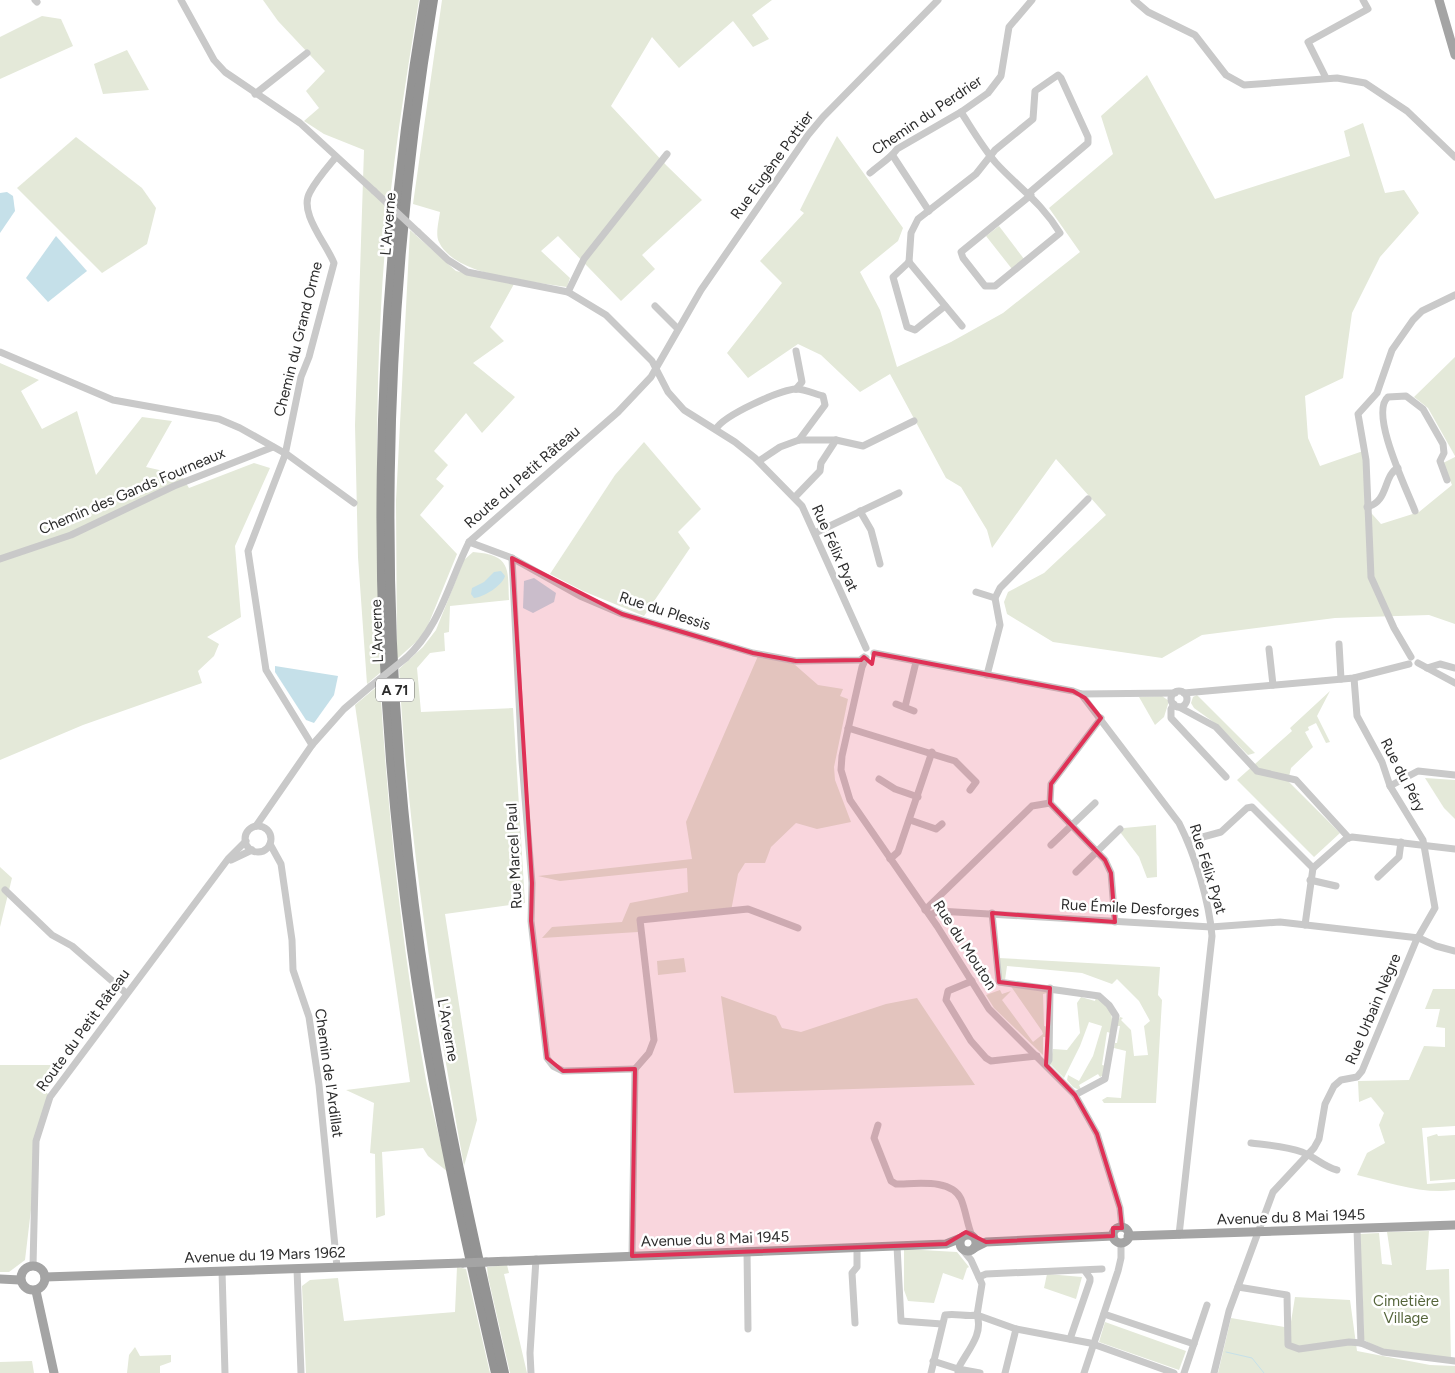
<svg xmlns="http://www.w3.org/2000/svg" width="1455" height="1373" font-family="Figtree,sans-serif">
  <rect width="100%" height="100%" fill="#fff"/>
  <!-- green -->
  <g fill="#e4e9d9">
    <path d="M263 0H419C402 102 386 205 381 308 374 429 378 551 381 672L367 684 358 557 355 425 364 150 324 134 304 121 319 108 306 91 325 71 278 21Z"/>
    <path d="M442 0H772L752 15 769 39 753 47 733 21 679 68 652 37 611 106 666 165 702 200 642 255 655 269 621 301 558 236 541 251 570 278 567 287C533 281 455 277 439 242 435 235 439 220 440 212L413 204Z"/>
    <path d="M42 16 61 19 73 46 0 79V37Z"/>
    <path d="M127 50 149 90 103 94 94 64Z"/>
    <path d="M1147 75 1215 199 1350 156 1344 131 1363 123 1385 193 1404 190 1419 213 1380 257 1352 313 1343 378 1305 396 1308 438 1320 466 1363 451 1365 506 1381 524 1419 512 1452 485 1443 463 1455 457V624L1429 615 1335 618 1202 635 1162 658 1053 642 1007 614 1004 602 1008 592 1044 573 1106 515 1056 459 992 548 987 530 961 487 946 478 890 374 860 392 821 355 798 344 748 378 727 353 782 283 760 261 804 213 800 210 837 136 903 228 898 241 860 272 880 310 897 367 951 342 1003 313 1080 252 1049 208 1113 154 1101 116Z"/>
    <path d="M76 137 142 188 156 208 147 244 102 273 17 188Z"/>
    <path d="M999 226 1024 259 1012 269 986 236Z"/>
    <path d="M410 230 456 271 514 284 490 327 504 341 473 363 515 397 482 433 466 413 434 451 448 465 436 479 444 486 420 515 457 554 424 635 397 659 396 501Z"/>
    <path d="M1455 357V456L1428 408 1414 397Z"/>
    <path d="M0 363 39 380 21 391 42 429 77 411 96 475 142 417 172 421 146 467 181 475 189 488 254 463 270 468 235 546 241 617 207 637 219 644 214 656 198 671 202 683 83 725 0 760Z"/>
    <path d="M644 442 701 509 678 532 690 548 644 616 583 591 550 574 615 475Z"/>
    <path d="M473 552C511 555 508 568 509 600L450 606 449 632 444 633 445 651 430 653 417 668 421 712 513 708 525 903 445 914 477 1120 464 1166C434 1001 408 836 399 669L423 647 436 630 464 560Z"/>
    <path d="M758 656 794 664 818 685 843 689 840 696 848 699 834 767 835 780 851 822 817 829 796 823 771 847 765 863H745L738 874 731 911 641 920 638 932 542 938 552 927 622 922 630 903 688 892 687 868 560 881 538 876 692 859 686 822Z"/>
    <path d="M380 684C388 817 402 949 426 1080 432 1111 441 1142 448 1172L428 1156 423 1148 382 1152 385 1215 376 1218 375 1154 370 1153 374 1103 346 1090 410 1082 355 705Z"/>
    <path d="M1330 691 1317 716 1330 742 1326 743 1316 723 1308 727 1309 730 1305 732 1313 747 1291 768 1288 781 1340 833 1314 857 1237 780 1292 731 1290 728Z"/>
    <path d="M1197 695 1255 753 1248 755 1219 726 1194 708 1191 703 1193 697Z"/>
    <path d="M1162 696 1169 701 1164 717 1155 725 1139 697Z"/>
    <path d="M1425 778 1455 780V819L1444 808Z"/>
    <path d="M1156 825 1157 877 1147 878 1139 857 1120 832 1124 828Z"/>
    <path d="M0 867 12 878 0 927Z"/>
    <path d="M684 958 686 972 658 975 657 961Z"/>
    <path d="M999 958 1160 967 1158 995 1162 1000 1156 1103H1104L1102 1100 1107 1097 1121 1098 1126 1051 1114 1048 1115 1043H1117L1120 1026H1116L1120 1017 1123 1018 1121 1020 1131 1030 1134 1056 1148 1055 1144 1026 1150 1021 1139 1001 1117 979 1112 984 1082 973 1007 966 1005 980H1003L1001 978Z"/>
    <path d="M1010 985 1046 990 1047 993 1043 994 1044 1026 1048 1027V1037H1043V1055L994 1008 986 995 1000 990 1002 994 1011 991 1002 1000 1033 1042 1043 1034 1042 1031Z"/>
    <path d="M1433 989H1455V1126L1422 1128 1427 1184 1455 1182V1190C1423 1195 1388 1182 1357 1175L1367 1153 1385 1143 1379 1125 1384 1113 1371 1097 1359 1102 1358 1081 1409 1080 1424 1046 1445 1047V1028L1436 1027 1440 1009H1425Z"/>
    <path d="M721 996 776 1016 782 1028 801 1032 886 1004 917 998 975 1085 734 1093Z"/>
    <path d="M1081 997 1095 1001 1096 997C1111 1010 1114 1012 1111 1033L1107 1032 1102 1065 1106 1066 1104 1075 1100 1077 1098 1074 1079 1085 1081 1089 1079 1090 1073 1087 1067 1080 1068 1075 1079 1081 1093 1056 1102 1026 1089 1022 1080 1046 1064 1078 1050 1064 1053 1049 1067 1050 1080 1033 1077 1003Z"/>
    <path d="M0 1065H66L45 1092 50 1095 39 1142 25 1260 9 1272H0Z"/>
    <path d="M1437 1134 1438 1136 1455 1135V1179L1430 1181 1427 1137Z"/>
    <path d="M1429 1231 1426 1270 1449 1269 1451 1359 1383 1351 1364 1340 1360 1234 1379 1233 1382 1264 1392 1265 1387 1232Z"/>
    <path d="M904 1249 957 1252 969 1267 967 1268 963 1280 943 1273 934 1303 908 1301 904 1290Z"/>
    <path d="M507 1265 509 1273 504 1274 527 1373H510L488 1277 487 1267Z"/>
    <path d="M457 1267 466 1269 490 1373H306L302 1286 310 1280 338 1278 344 1321 455 1312Z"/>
    <path d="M1047 1274 1082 1277 1076 1299 1044 1288Z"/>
    <path d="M1295 1297 1350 1300 1357 1351 1430 1365 1455 1366V1373H1218L1231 1318 1290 1328Z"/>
    <path d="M1105 1322 1186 1351 1179 1370 1099 1342Z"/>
    <path d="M135 1347 140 1356 171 1355V1362L160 1366V1373H127L129 1355Z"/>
    <path d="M32 1361 34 1373H0V1362Z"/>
  </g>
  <!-- water -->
  <g fill="#c5e0e9">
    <path d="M7 192 13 196 15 211 0 233V193Z"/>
    <path d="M56 236 87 271 48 302 26 278Z"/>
    <path d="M501 571 505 576C502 586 484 597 474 598L471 594 472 588 484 582 494 572Z"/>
    <path d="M534 578 556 593 554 602 533 613 523 608 524 581Z"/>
    <path d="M275 666 338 676 334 695 314 723 306 720 275 672Z"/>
  </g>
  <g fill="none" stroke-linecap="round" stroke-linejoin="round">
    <!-- stream -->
    <path stroke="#c5e0e9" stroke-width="1" d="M1226 1352 1252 1358 1264 1373"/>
    <!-- minor -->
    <g stroke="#c9c9c9" stroke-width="7">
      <path d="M35 0 37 2"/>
      <path d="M181 0 214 60 225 72 300 123 374 191"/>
      <path d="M1134 0 1148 12 1195 35 1226 75 1244 85 1337 78 1365 83 1407 111 1455 157"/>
      <path d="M1326 78 1308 42 1368 9 1363 0"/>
      <path d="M255 94 307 53"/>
      <path d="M961 112C972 129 983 148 996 163 1019 188 1041 202 1060 233L995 286H985L963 258 961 252 1031 195"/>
      <path d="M893 156 929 211"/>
      <path d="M870 173C879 165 891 158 897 149L961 112 988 93 1001 76 1009 27 1032 0"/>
      <path d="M418 232 448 260 467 272 568 292 606 315 652 361 668 392 684 410 735 442 755 458 802 506 866 648"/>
      <path d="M909 262 911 233 918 219 976 174 995 150 1033 119 1035 91 1058 75 1061 78 1088 137V143L1029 193"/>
      <path d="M909 262 893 277 907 327 915 330 945 306"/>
      <path d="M909 262 962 326"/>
      <path d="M568 292 584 259 667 154"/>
      <path d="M655 306 678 329"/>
      <path d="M796 351 802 382 796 389"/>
      <path d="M0 352 113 400 219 419 240 428 288 455 354 503"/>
      <path d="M716 429C724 415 780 390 796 389 804 389 815 394 823 396L825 405 799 440"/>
      <path d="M759 461 780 447 799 440H836L863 446 914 421"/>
      <path d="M795 497 820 471 821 463 836 440"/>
      <path d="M1367 507C1389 502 1383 475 1398 468"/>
      <path d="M860 511 871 530 880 564"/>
      <path d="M1415 511C1407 490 1369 413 1388 397L1406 396 1423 409 1443 444 1444 453 1440 461 1447 480"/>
      <path d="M815 533 899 493"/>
      <path d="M469 542 512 558 580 596 622 614 753 653 796 661 860 660 864 657"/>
      <path d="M512 558 522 761 532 883 531 921 547 1058 553 1066 563 1071 635 1069"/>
      <path d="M0 559 71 535 174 486 273 447"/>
      <path d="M976 592 995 598"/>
      <path d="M1339 644 1341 679"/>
      <path d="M1269 649 1273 685"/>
      <path d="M874 653 1073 691 1081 694 1179 823C1195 855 1209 900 1212 936L1179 1235"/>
      <path d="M1411 657 1394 628 1371 577 1366 460 1358 414 1377 393 1392 350 1413 320 1422 311 1455 295"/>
      <path d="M406 658C440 627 449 582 469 542L618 412 651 377 701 290 808 135 823 117 938 0"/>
      <path d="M866 658 862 667 842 756 841 770 850 800 937 926 989 1009 1075 1095 1097 1134 1120 1208 1122 1228"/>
      <path d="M1418 663 1455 683"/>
      <path d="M1427 668 1440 664 1455 668"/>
      <path d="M987 675 1000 625 995 598 1000 588 1088 499"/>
      <circle cx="1179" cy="699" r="8"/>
      <path d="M1184 693 1354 678 1409 664"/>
      <path d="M1081 694 1175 693"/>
      <path d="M896 704 914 711"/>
      <path d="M1174 704 1171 709V718L1226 777"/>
      <path d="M905 707 916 662"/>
      <path d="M1179 707 1216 727 1257 771 1296 780 1349 838"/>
      <path d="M848 728 955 761 976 782 970 790"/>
      <path d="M312 745 266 670 248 551 285 455 301 377 309 357 334 263C326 243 298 212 310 192 317 179 327 168 336 157"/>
      <path d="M879 779 895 789 918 797"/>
      <path d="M1390 786 1418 771 1455 775"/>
      <path d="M1050 803 1105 860 1111 873 1115 922"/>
      <path d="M910 820 936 829 942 824"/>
      <path d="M256 826 312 745 344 709 371 686"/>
      <circle cx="258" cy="839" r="13"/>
      <path d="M1188 841 1221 832 1247 808 1252 807 1313 868"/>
      <path d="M270 844 281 864 292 940 293 970 309 1017 319 1085 337 1267"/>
      <path d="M1051 845 1095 803"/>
      <path d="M890 859 898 852 932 752"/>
      <path d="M231 860 252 850"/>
      <path d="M1313 868 1346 839 1352 837 1455 849"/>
      <path d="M1076 872 1120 829"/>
      <path d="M1378 877 1399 857 1401 842"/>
      <path d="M1310 880 1336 886"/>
      <path d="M5 890 52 935 72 946 126 993"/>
      <path d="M925 910 1032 806 1050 803 1051 784 1101 718"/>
      <path d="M992 913 999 982 1099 996 1109 1005 1116 1016 1105 1079 1075 1095"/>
      <path d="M930 915 939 911 1211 927 1280 922 1419 938 1436 946 1455 951"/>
      <path d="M1305 925 1313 868"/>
      <path d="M972 981 948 991 946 1000 971 1041 986 1058 991 1061 1037 1056"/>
      <path d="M1046 1065 1049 1060 1050 988"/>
      <path d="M878 1125 874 1138 891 1181 896 1184C916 1184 951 1178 961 1199 966 1211 967 1224 972 1236"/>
      <path d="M1251 1143C1268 1145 1286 1146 1302 1152 1315 1157 1324 1167 1337 1170"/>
      <path d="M1357 1229 1361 1343"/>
      <path d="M897 1246 901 1321 942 1324"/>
      <path d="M962 1249 971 1260 982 1284 977 1315 1016 1329 1090 1343 1174 1373"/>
      <path d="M747 1251 748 1329"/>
      <path d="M632 1256 635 1069 649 1053 654 1040 640 920 748 909 798 928"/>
      <path d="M33 1266 36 1141 50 1097 228 859 246 841"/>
      <path d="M297 1269 301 1373"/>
      <path d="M222 1271 225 1373"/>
      <path d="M979 1277 986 1274 1102 1269"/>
      <path d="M1238 1287 1287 1295 1288 1345 1299 1349 1349 1342 1361 1343 1383 1352 1455 1361"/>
      <path d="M1104 1314 1194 1344"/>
      <path d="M855 1323 852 1273 857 1267V1247"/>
      <path d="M1070 1339 1090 1281V1278L1085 1271"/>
      <path d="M933 1361 958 1369V1373"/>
      <path d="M531 1373 530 1353 536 1259"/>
      <path d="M931 1373 945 1315C956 1313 966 1317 977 1315 984 1335 966 1352 958 1369L980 1373"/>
      <path d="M1005 1373 1016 1329"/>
      <path d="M1084 1373 1118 1271 1121 1258V1243"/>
      <path d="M1184 1373 1207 1305"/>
      <path d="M1214 1373 1229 1311 1273 1192 1314 1148 1319 1139 1325 1104 1334 1086 1341 1080 1357 1077 1362 1071 1416 941 1435 908 1423 840 1390 786 1382 762 1357 716 1354 678"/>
    </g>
    <!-- major -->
    <g stroke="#a4a4a4" stroke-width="9">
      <path d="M1439 0 1455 55"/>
      <circle cx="1121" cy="1235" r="8"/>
      <circle cx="968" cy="1243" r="8"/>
      <path d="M1128 1236 1455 1225"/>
      <path d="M974 1248 986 1242 1113 1236"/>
      <path d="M486 1262 946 1244 961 1238"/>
      <circle cx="33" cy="1278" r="12"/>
      <path d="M45 1277 463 1263"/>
      <path d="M0 1279 20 1280"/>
      <path d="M36 1291 54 1373"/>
    </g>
    <!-- highway -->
    <g stroke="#939393" stroke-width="10">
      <path d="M425 0C372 313 367 635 412 950 432 1092 464 1233 496 1373"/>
      <path d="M433 0C380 313 375 635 420 950 440 1092 472 1233 504 1373"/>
    </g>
    <!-- minor-bridge -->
    <g stroke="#c9c9c9" stroke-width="7">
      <path d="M374 191 418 232"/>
      <path d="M371 686 406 658"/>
    </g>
    <!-- major-bridge -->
    <path stroke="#a4a4a4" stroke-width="9" d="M463 1263 486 1262"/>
  </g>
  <!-- marked area -->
  <path fill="#df3156" fill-opacity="0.2" stroke="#df3156" stroke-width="4" stroke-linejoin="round" d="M512 558 622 614 753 653 796 661 861 660 864 657 872 664 874 653 1073 691 1085 698 1101 718 1051 784 1050 803 1105 860 1111 873 1115 922 992 913 999 982 1050 988 1046 1065 1075 1095 1097 1134 1120 1208 1122 1228H1113V1236L986 1242 966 1232 946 1244 632 1256 635 1069 563 1071 547 1058 531 921 532 883Z"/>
  <g text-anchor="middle" stroke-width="5" stroke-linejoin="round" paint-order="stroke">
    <!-- shield labels -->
    <rect fill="#fff" stroke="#6b6b6b" stroke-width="1" x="376" y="678.5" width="38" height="23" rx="4"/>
    <g font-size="14" font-weight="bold" fill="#2c2c2c">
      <text x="395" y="695">A 71</text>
    </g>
    <!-- street labels -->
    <g font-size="15" fill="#2c2c2c" stroke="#fff">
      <text transform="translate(927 115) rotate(-34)" y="5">Chemin du Perdrier</text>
      <text transform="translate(772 165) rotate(-54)" y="5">Rue Eugène Pottier</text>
      <text transform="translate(388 224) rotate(-85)" y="5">L'Arverne</text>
      <text transform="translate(298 339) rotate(-76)" y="5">Chemin du Grand Orme</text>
      <text transform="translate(522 477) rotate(-41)" y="5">Route du Petit Râteau</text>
      <text transform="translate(132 491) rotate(-23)" y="5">Chemin des Gands Fourneaux</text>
      <text transform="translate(835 548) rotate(66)" y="5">Rue Félix Pyat</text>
      <text transform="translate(665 611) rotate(18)" y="5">Rue du Plessis</text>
      <text transform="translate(377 631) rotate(-92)" y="5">L'Arverne</text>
      <text transform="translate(1403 775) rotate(63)" y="5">Rue du Péry</text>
      <text transform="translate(514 856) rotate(-93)" y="5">Rue Marcel Paul</text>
      <text transform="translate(1208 869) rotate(73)" y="5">Rue Félix Pyat</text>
      <text transform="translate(1130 908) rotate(3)" y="5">Rue Émile Desforges</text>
      <text transform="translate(965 945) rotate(57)" y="5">Rue du Mouton</text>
      <text transform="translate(1373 1009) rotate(-67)" y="5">Rue Urbain Nègre</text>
      <text transform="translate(83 1030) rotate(-54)" y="5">Route du Petit Râteau</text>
      <text transform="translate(448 1030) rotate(80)" y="5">L'Arverne</text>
      <text transform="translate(329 1073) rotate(82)" y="5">Chemin de l'Ardillat</text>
      <text transform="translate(1291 1217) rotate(-2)" y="5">Avenue du 8 Mai 1945</text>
      <text transform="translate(715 1239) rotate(-2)" y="5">Avenue du 8 Mai 1945</text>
      <text transform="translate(265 1255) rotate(-2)" y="5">Avenue du 19 Mars 1962</text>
    </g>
    <!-- park labels -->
    <g font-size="15" fill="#55653b" stroke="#fff">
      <text x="1406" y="1306">Cimetière<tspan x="1406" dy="17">Village</tspan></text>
    </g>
  </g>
</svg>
